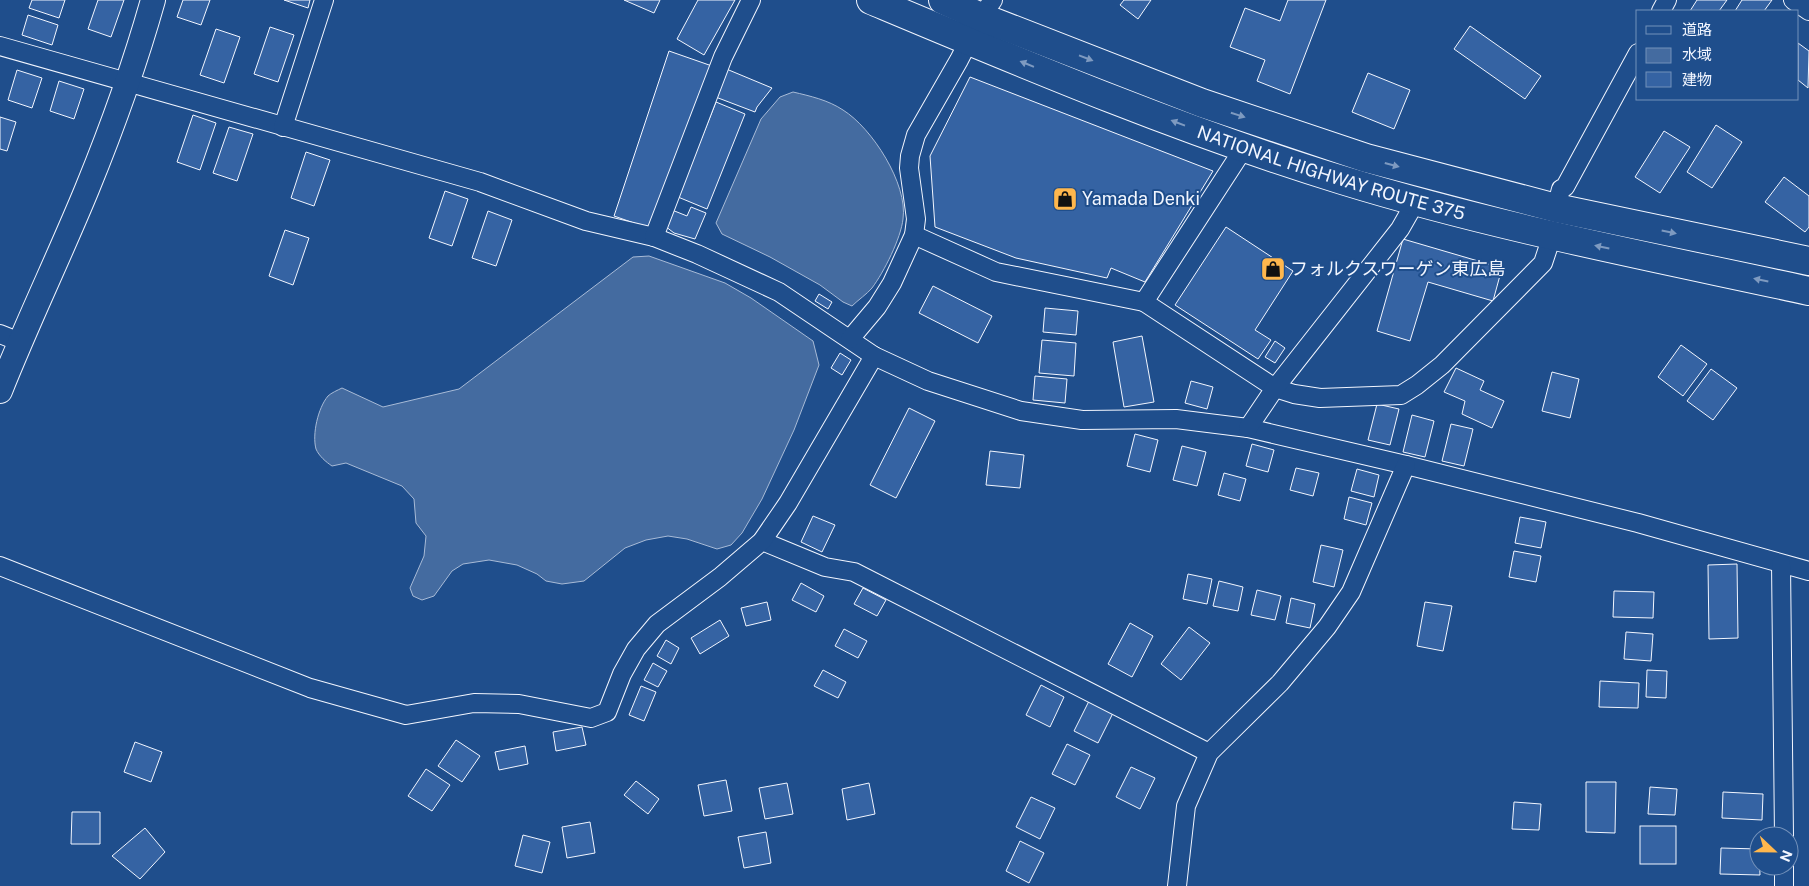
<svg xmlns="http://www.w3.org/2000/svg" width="1809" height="886" font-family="'Public Sans','Noto Sans JP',sans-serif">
  <rect width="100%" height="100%" fill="#1f4e8c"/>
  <!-- water -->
  <g fill="#446ba0" stroke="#a8bbd7">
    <path d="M793 92C810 96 828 100 843 110 872 128 908 184 903 219 901 238 884 272 872 288 867 294 858 300 852 306L843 302 820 285 770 257 722 234 716 223 761 119 780 97Z"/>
    <path d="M649 256 725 283 751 298 813 341 819 365 794 430 762 499 742 533 731 545 717 549 687 539 668 536 646 540 625 548 584 581 562 584 546 581 537 574 517 565 489 560 463 564 452 571 434 596 422 600 413 596 410 588 424 556 426 536 416 523 414 499 402 486 346 463 332 466C326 462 319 456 316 449 312 434 318 408 328 396 331 393 338 390 342 388L383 407 459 389 633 257Z"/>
  </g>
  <!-- building -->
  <g fill="#3563a3" stroke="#f2f6ff">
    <path d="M32 0H65L59 18 29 8Z"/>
    <path d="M98 0H124L111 37 88 29Z"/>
    <path d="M183 0H210L201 25 177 17Z"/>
    <path d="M284 0H310L308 8Z"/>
    <path d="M624 0H660L654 13Z"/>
    <path d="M698 0H735L704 55 677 39Z"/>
    <path d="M1124 0H1151L1138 19 1120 5Z"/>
    <path d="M1288 0H1326L1290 94 1257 81 1265 60 1230 47 1245 8 1280 21Z"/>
    <path d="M1697 0H1727L1719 11H1690Z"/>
    <path d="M1742 0H1772L1764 11H1735Z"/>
    <path d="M28 15 58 25 52 45 22 35Z"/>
    <path d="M1470 26 1541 76 1525 99 1454 49Z"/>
    <path d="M270 27 294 35 278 82 254 74Z"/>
    <path d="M216 29 240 37 224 83 200 75Z"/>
    <path d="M1798 43 1809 51 1808 88 1798 80Z"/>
    <path d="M669 51 712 66 651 229 614 216Z"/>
    <path d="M724 68 772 88 757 107 755 112 713 96Z"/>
    <path d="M17 70 42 78 32 108 8 100Z"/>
    <path d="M1368 73 1410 90 1394 129 1352 112Z"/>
    <path d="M970 77 1213 171 1145 282 1111 268 1107 278 1016 258 935 227 930 156Z"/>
    <path d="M59 81 84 89 74 119 50 111Z"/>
    <path d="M716 102 745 114 707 209 678 197Z"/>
    <path d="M193 115 216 123 200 170 177 162Z"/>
    <path d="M0 117 16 122 7 151 0 149Z"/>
    <path d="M1716 125 1742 142 1712 188 1687 172Z"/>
    <path d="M229 127 253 134 237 181 213 173Z"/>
    <path d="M1664 131 1690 147 1660 193 1635 177Z"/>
    <path d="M306 152 330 160 314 206 291 198Z"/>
    <path d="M1784 177 1809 196V227L1805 232 1765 202Z"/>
    <path d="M445 191 468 199 452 246 429 238Z"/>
    <path d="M691 207 706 213 695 239 674 233 665 226 672 210 687 216Z"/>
    <path d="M488 211 512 220 496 266 472 258Z"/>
    <path d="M1226 227 1293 271 1255 330 1271 340 1258 359 1175 305Z"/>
    <path d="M285 230 309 238 293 285 269 276Z"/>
    <path d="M1403 239 1502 268 1493 301 1428 282 1410 341 1377 331Z"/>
    <path d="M933 286 992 316 978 343 919 313Z"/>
    <path d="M819 294 832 302 828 309 815 301Z"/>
    <path d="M1045 308 1078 311 1076 335 1043 332Z"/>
    <path d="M1142 336 1154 402 1124 407 1113 342Z"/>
    <path d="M1042 340 1076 343 1074 376 1039 373Z"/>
    <path d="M1275 341 1285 348 1275 363 1265 357Z"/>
    <path d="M1681 345 1707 364 1683 396 1658 377Z"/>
    <path d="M840 353 851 360 842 375 831 368Z"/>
    <path d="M1456 368 1484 381 1480 390 1504 401 1492 428 1462 414 1465 401 1444 392Z"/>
    <path d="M1711 369 1737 388 1713 420 1687 401Z"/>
    <path d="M1552 372 1579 379 1570 418 1542 411Z"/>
    <path d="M1035 376 1067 379 1065 403 1033 400Z"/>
    <path d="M1191 381 1213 387 1207 409 1185 403Z"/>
    <path d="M1377 404 1399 409 1390 445 1368 440Z"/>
    <path d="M909 408 935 421 896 498 870 485Z"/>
    <path d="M1412 415 1434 421 1425 457 1403 452Z"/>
    <path d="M1451 424 1473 429 1464 466 1442 461Z"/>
    <path d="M1135 434 1158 440 1150 472 1127 466Z"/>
    <path d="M1252 444 1274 450 1268 472 1246 466Z"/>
    <path d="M1182 446 1206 452 1197 486 1173 480Z"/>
    <path d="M990 451 1024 455 1020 488 986 485Z"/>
    <path d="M1296 468 1319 473 1313 496 1290 490Z"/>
    <path d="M1357 469 1379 475 1374 497 1351 491Z"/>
    <path d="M1224 473 1246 479 1240 501 1218 495Z"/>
    <path d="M1349 497 1372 503 1366 525 1344 519Z"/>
    <path d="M813 516 835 525 822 552 801 542Z"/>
    <path d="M1520 517 1546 522 1541 548 1515 543Z"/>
    <path d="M1321 545 1343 550 1334 587 1313 582Z"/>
    <path d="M1514 551 1541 556 1536 582 1509 577Z"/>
    <path d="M1737 564 1738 638 1709 639 1708 565Z"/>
    <path d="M1188 574 1212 579 1207 604 1183 599Z"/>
    <path d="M1219 581 1243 587 1238 611 1213 606Z"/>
    <path d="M801 583 824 596 816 612 792 600Z"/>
    <path d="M863 588 886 600 877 616 854 604Z"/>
    <path d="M1257 590 1281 596 1275 620 1251 615Z"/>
    <path d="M1614 591 1654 592 1653 618 1613 617Z"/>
    <path d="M1291 598 1315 604 1310 628 1286 623Z"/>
    <path d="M767 602 771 620 746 626 741 608Z"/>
    <path d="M1425 602 1452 606 1443 651 1417 646Z"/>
    <path d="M720 620 729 636 700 654 691 638Z"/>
    <path d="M1130 623 1153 636 1132 677 1108 664Z"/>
    <path d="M1189 627 1210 643 1181 680 1161 664Z"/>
    <path d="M844 629 867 641 858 658 835 646Z"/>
    <path d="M1626 632 1653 634 1651 661 1624 659Z"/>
    <path d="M666 640 679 648 671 664 657 656Z"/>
    <path d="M653 663 667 671 658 687 644 680Z"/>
    <path d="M823 670 846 682 838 698 814 686Z"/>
    <path d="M1647 670 1667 671 1666 698 1646 697Z"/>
    <path d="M1600 681 1639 683 1638 708 1599 707Z"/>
    <path d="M1041 685 1064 697 1050 727 1026 715Z"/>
    <path d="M641 686 656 692 644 721 629 715Z"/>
    <path d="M1089 701 1113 713 1098 743 1074 731Z"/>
    <path d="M582 727 586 745 556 751 553 732Z"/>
    <path d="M456 740 480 756 462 782 438 766Z"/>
    <path d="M135 742 162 752 151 782 124 772Z"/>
    <path d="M1067 744 1090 755 1075 785 1052 774Z"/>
    <path d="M525 746 528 764 499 770 495 752Z"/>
    <path d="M1131 767 1155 778 1140 809 1116 797Z"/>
    <path d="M426 769 450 785 432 811 408 796Z"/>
    <path d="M726 780 732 811 704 816 698 785Z"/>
    <path d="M636 781 659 799 648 814 624 795Z"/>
    <path d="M1586 782H1616L1615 833 1586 832Z"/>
    <path d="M787 783 793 814 765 819 759 788Z"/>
    <path d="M869 783 875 814 847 820 842 789Z"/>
    <path d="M1650 787 1677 789 1675 815 1648 814Z"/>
    <path d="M1723 792 1763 794 1762 820 1722 818Z"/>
    <path d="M1031 797 1055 808 1040 839 1016 827Z"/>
    <path d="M1514 802 1541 804 1539 830 1512 829Z"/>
    <path d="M72 812H100V844H71Z"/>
    <path d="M590 822 595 853 567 858 562 827Z"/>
    <rect x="1640" y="826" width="36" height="38"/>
    <path d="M145 828 165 852 140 879 112 856Z"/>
    <path d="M766 832 771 863 744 868 738 837Z"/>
    <path d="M523 835 550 842 542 873 515 866Z"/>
    <path d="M1020 841 1044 853 1029 883 1006 871Z"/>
    <path d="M1721 848 1759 849 1760 875 1720 874Z"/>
  </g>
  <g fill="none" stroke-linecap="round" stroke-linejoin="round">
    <defs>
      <g id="street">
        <path d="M1793 0 1809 11"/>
        <path d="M1661 11 1667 0"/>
        <path d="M0 46 480 182 586 221 654 237 697 254 779 292 874 356 928 381 1021 411 1082 420 1176 419 1248 428 1406 465 1638 523 1809 571"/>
        <path d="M283 127 324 0"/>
        <path d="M1556 208 1561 189 1565 187 1638 53"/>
        <path d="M914 235 996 272 1144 302 1244 148"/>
        <path d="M654 237 723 57 751 0"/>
        <path d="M1144 302 1275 388 1294 394 1320 398 1401 395 1417 385 1442 365 1543 263 1552 236"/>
        <path d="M0 334 20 342"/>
        <path d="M850 339 877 307 892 283 914 235 916 219 909 168 910 156 916 135 959 60 981 17 993 0"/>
        <path d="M1248 428 1275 388 1400 229 1416 201"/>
        <path d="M762 541 825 567 854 572 1209 753"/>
        <path d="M1781 564 1784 836"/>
        <path d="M0 566 310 688 406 715 474 703 519 704 591 718 607 712 622 674 636 649 657 624 720 577 762 541 788 503 874 356"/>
        <path d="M1784 866V886"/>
        <path d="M1177 886 1186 806 1209 753 1280 683 1327 627 1351 592 1406 465"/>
      </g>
      <path id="secondary" d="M0 391C27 323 59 257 87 189 112 128 135 64 153 0"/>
      <g id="highway">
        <path id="s1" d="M871 0C1026 65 1182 131 1342 180 1495 227 1653 257 1809 291"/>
        <path d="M943 0 981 17 1202 103 1366 158 1556 208 1809 261"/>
      </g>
    </defs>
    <!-- street casing -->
    <use href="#street" stroke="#f2f6ff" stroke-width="20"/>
    <!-- secondary casing -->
    <use href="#secondary" stroke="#f2f6ff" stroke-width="26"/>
    <!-- highway casing -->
    <use href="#highway" stroke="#f2f6ff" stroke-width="30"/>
    <!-- street -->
    <use href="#street" stroke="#1f4e8c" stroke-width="18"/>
    <!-- secondary -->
    <use href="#secondary" stroke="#1f4e8c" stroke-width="24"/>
    <!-- highway -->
    <use href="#highway" stroke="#1f4e8c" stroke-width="28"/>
  </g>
  <!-- one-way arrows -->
  <defs><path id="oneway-solid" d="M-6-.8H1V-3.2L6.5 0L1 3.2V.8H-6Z" transform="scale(1.25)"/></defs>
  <g fill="#7e9ac0">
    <use href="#oneway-solid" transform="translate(1086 58) rotate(21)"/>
    <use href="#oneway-solid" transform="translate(1027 64) rotate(-158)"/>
    <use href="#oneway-solid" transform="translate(1238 115) rotate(18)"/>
    <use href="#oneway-solid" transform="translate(1178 123) rotate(-159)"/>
    <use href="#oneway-solid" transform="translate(1392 165) rotate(15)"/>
    <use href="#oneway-solid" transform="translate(1669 232) rotate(12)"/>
    <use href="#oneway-solid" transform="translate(1602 247) rotate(-168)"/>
    <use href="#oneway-solid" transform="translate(1761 280) rotate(-168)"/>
  </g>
  <!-- icons -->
  <defs>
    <symbol id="shop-square" viewBox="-11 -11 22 22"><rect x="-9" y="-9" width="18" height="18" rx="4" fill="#ffb74d" stroke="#1f4e8c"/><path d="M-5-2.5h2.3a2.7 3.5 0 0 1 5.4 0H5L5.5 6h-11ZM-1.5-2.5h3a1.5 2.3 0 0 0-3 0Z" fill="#111"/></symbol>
  </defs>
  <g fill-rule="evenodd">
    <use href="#shop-square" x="1051" y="185" width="28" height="28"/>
    <use href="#shop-square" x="1259" y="255" width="28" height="28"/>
  </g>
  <g text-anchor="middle" stroke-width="4" stroke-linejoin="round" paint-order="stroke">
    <!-- street labels -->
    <g font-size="18" fill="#f2f6ff" stroke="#1f4e8c">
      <text dy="6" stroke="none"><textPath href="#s1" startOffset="492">NATIONAL HIGHWAY ROUTE 375</textPath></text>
    </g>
    <!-- poi labels -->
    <g font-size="18" fill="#f2f6ff" stroke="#1f4e8c" text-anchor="start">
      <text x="1082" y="205">Yamada Denki</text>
      <text x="1290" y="275">フォルクスワーゲン東広島</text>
    </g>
  </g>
  <!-- legend -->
  <rect x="1636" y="10" width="162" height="90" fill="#1f4e8c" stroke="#7391ba"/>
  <rect x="1646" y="26" width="25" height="8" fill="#1f4e8c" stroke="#7391ba"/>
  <text x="1682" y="35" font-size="15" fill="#f2f6ff">道路</text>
  <rect x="1646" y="48" width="25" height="15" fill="#446ba0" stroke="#7391ba"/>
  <text x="1682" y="60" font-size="15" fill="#f2f6ff">水域</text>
  <rect x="1646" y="72" width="25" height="15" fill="#3563a3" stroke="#7391ba"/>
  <text x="1682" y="85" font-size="15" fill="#f2f6ff">建物</text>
  <!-- north arrow -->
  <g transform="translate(1774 851) rotate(112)"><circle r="24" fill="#1f4e8c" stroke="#7391ba"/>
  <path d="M0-4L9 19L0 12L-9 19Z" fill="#ffb74d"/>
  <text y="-8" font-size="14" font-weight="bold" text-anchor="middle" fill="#f2f6ff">N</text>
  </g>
</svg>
